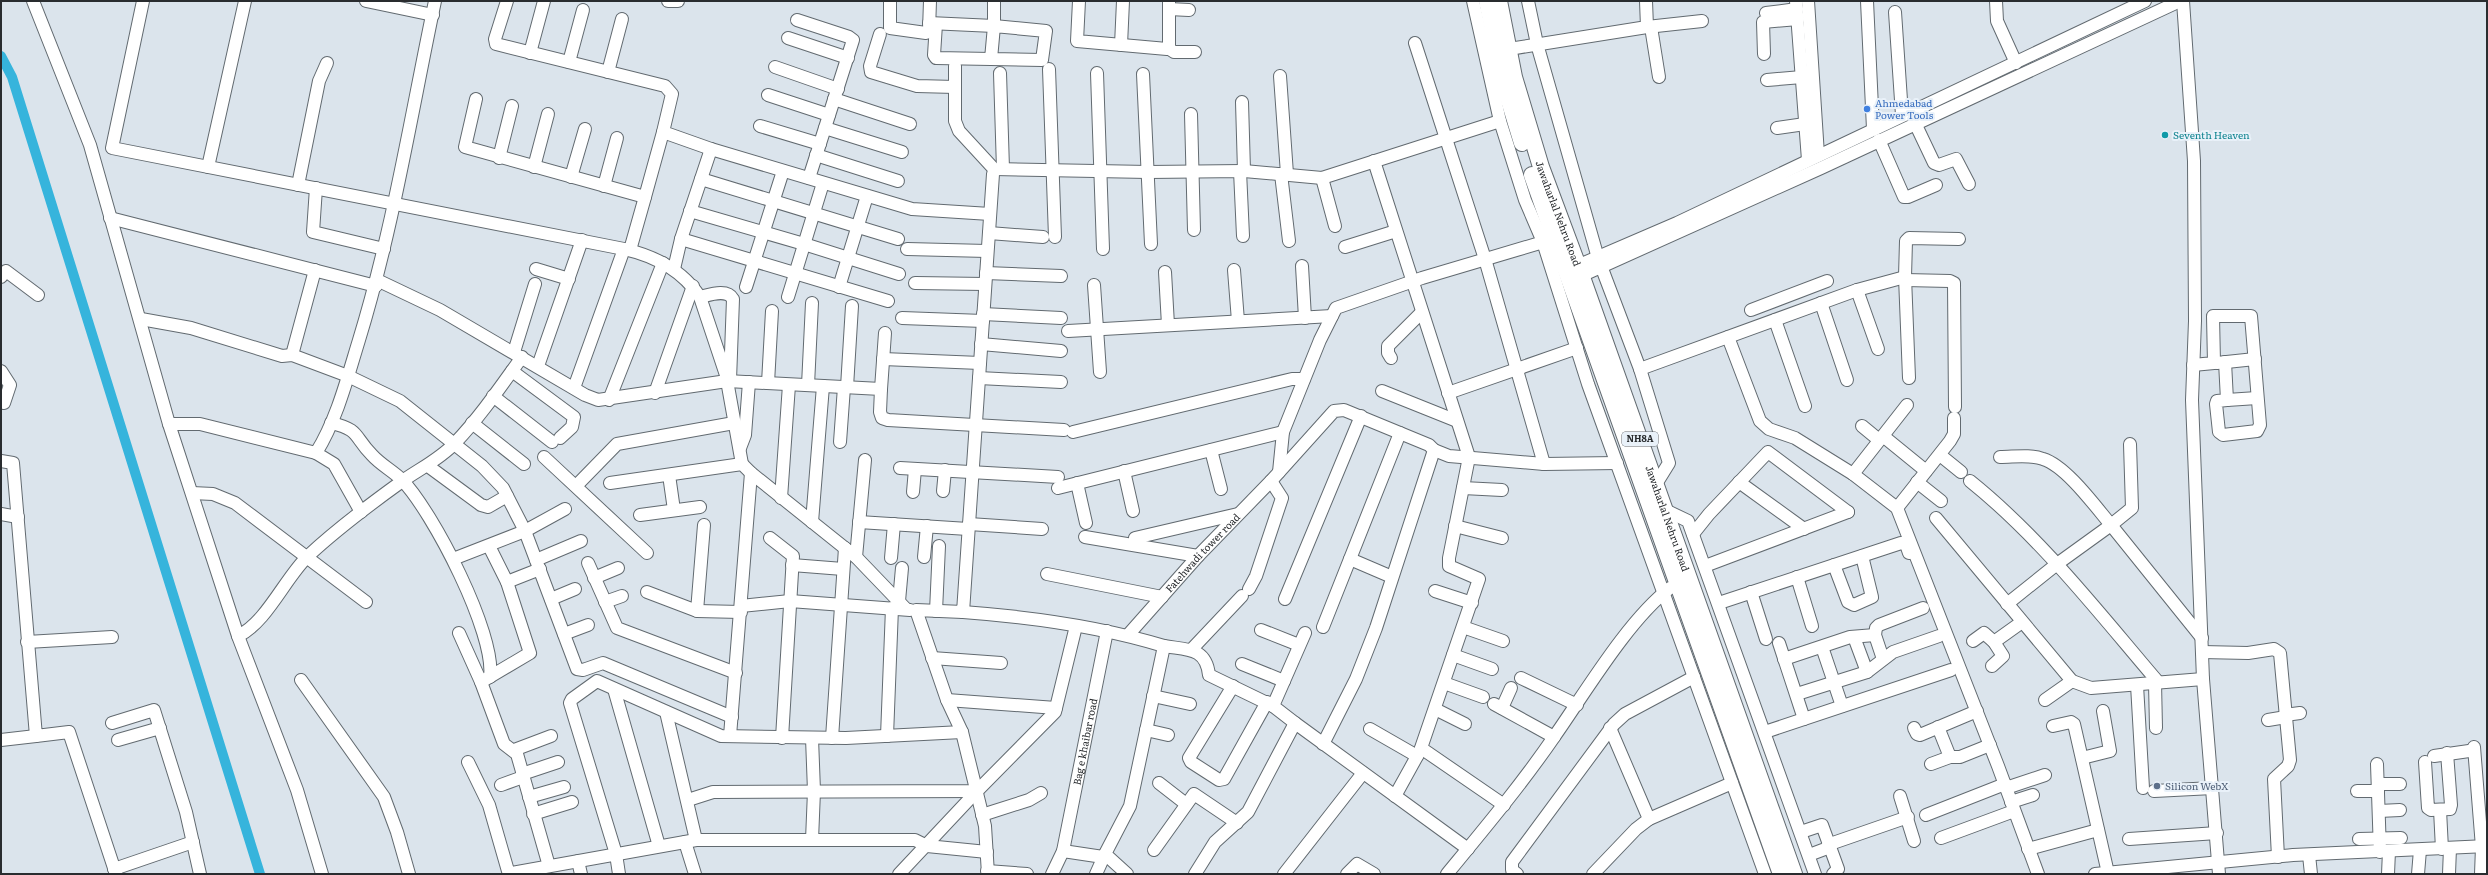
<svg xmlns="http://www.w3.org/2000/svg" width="2488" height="875" font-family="Literata,serif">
  <rect width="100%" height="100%" fill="#dbe4ec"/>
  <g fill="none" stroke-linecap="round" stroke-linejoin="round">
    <!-- canal -->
    <path stroke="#36b4dc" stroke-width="10" d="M1 56 12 77 260 874"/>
    <defs>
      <g id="minor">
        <path d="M33 1 90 145 169 424 238 636C267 622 285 578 308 556 337 529 369 505 401 482 419 469 439 460 455 443 480 417 501 386 522 357"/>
        <path d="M143 1 112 148 624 249C655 256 682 270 700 297L726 375 742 464"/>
        <path d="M366 1 433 15"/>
        <path d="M507 1 495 39 496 44 665 86 672 94 663 132 711 149 912 209 990 214"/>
        <path d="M668 1H678"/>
        <path d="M890 1V28L926 33 929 30 930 1"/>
        <path d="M1079 1 1077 41 1167 49 1169 47V1"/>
        <path d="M1473 1 1500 121 1525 200 1543 242 1588 384 1765 874"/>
        <path d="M1528 1 1537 44 1598 258 1640 369 1669 463 1656 484"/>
        <path d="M1796 1 1808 160"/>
        <path d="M1808 1 1818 155"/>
        <path d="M1867 1 1873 129"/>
        <path d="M1996 1 1997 21 2016 63"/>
        <path d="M2183 1 2194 161 2195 321 2192 400 2203 679 2219 874"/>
        <path d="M1169 9 1189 10"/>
        <path d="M1895 12 1902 115"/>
        <path d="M1766 13 1797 9"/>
        <path d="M797 20 849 37 853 40 809 178"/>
        <path d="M929 23 994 26V1"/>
        <path d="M936 24 934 55 936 58 991 59 994 26 1046 31 1042 60 991 59"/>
        <path d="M1647 27 1702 21"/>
        <path d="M1651 27 1659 77"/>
        <path d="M880 34 870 66 871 72 917 86 955 87"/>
        <path d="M788 38 848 58"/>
        <path d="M1415 43 1485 259 1544 464 1617 463"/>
        <path d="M1121 45 1123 1"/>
        <path d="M1168 48 1174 52H1195"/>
        <path d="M1509 49 1647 27 1646 1"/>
        <path d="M530 53 544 1"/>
        <path d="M1764 54 1763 22 1798 19"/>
        <path d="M569 62 583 10"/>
        <path d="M955 66V121L959 131 994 169 1148 172 1244 171 1322 178 1500 121"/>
        <path d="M775 67 838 89"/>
        <path d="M1049 69 1055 237"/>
        <path d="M608 72 622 19"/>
        <path d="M1000 73 1003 169"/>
        <path d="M1097 73 1103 249"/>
        <path d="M1143 74 1151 244"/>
        <path d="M1280 76 1287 174"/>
        <path d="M1767 80 1802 77"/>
        <path d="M768 95 829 115"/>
        <path d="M476 99 465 147 645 197 663 132"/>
        <path d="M834 99 910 124"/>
        <path d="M1242 102 1244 171"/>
        <path d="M1191 114 1194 230"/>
        <path d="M1915 123 1934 163 1939 165 1956 159 1969 184"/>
        <path d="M760 126 820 144"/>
        <path d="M825 128 902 152"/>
        <path d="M1777 128 1805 124"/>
        <path d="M1879 140 1904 197H1908L1936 185"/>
        <path d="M816 155 898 181"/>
        <path d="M499 158 512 106"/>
        <path d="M1374 161 1469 457 1449 558V566L1479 579 1421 748 1504 805"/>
        <path d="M208 167 245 1"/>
        <path d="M534 167 548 114"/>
        <path d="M1240 171 1243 236"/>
        <path d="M1281 174 1289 241"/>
        <path d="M571 177 585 129"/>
        <path d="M1322 178 1335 226"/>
        <path d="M701 179 898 239"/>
        <path d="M298 185 319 81 327 63"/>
        <path d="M604 186 617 138"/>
        <path d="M316 188 313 232 384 249"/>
        <path d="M690 211 804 244 899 274"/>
        <path d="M110 218 376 286"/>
        <path d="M989 233 1043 237"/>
        <path d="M681 239 888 301"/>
        <path d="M1345 247 1396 231"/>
        <path d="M907 249 987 251"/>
        <path d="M630 250 645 197"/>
        <path d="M1302 266 1305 318"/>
        <path d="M536 269 569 279"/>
        <path d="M674 269 681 239 711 149"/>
        <path d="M1570 269 1677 223 2145 1"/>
        <path d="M1234 270 1238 321"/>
        <path d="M1165 272 1168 325"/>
        <path d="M986 273 1061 276"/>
        <path d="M1 277 6 271 38 295"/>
        <path d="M1574 279 1821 168 2180 1"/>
        <path d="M377 280 440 310 585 395 598 400 727 381 881 389 880 412 882 418 888 420 1064 430"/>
        <path d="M1905 280 1950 281 1954 283 1955 407"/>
        <path d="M915 283 985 284"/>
        <path d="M1094 285 1100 372"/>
        <path d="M746 287 783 171"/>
        <path d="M839 287 867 196"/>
        <path d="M1857 290 1878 349"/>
        <path d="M700 297C709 295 727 288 733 299L730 380"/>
        <path d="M788 297 823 183"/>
        <path d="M1821 303 1847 380"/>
        <path d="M1751 310 1827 281"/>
        <path d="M983 314 1061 318"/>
        <path d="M902 318 983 321"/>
        <path d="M141 319 191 328 282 356 292 355 348 376 400 401 482 466 503 488 525 531 577 669 583 670 603 663 732 717"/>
        <path d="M1775 320 1805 406"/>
        <path d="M1068 331 1332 316"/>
        <path d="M1728 337 1760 421 1769 429 1795 438 1853 474 1897 508 1998 766 2038 874"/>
        <path d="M981 344 1061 351"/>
        <path d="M514 352 535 284"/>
        <path d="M292 355 315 270"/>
        <path d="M1391 358 1388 353V346L1422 312"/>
        <path d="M883 359 980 363"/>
        <path d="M2217 363 2255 359"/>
        <path d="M2193 365 2214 363 2213 316H2251L2260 425 2257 431 2223 435 2219 432 2216 404 2217 401 2227 400 2225 362"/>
        <path d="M538 366 582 240"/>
        <path d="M1640 369 1857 290 1905 277"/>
        <path d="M1 371 10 385 4 403 1 402"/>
        <path d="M512 371 574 417 572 427 560 438"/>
        <path d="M979 378 1061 382"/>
        <path d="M1909 378 1905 277 1906 241 1909 238 1959 239"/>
        <path d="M768 383 772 311"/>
        <path d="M808 385 812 303"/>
        <path d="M847 387 852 306"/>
        <path d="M574 388 624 249"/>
        <path d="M881 389 885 333"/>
        <path d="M1382 391 1457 421"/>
        <path d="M655 393 693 286"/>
        <path d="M1448 393 1577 348"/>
        <path d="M493 396 552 442"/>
        <path d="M609 400 663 263"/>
        <path d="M2227 400 2257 398"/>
        <path d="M331 423C361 430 353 436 372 455 381 465 393 471 402 480 433 512 496 634 490 677"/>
        <path d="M472 423 524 464"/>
        <path d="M169 424H200L316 453"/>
        <path d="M1862 426 1879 440"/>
        <path d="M1073 432 1292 379H1304"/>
        <path d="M1883 436 1926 471"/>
        <path d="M840 442 844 387"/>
        <path d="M740 448 745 435 749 382"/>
        <path d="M1211 450 1221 489"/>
        <path d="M1434 450 1449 456 1544 464"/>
        <path d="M1940 455 1961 472"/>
        <path d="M544 457 647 553"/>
        <path d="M2000 457C2014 457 2030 454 2043 459 2066 466 2095 506 2111 525L2132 508 2130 444"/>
        <path d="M1 461 13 463 36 736 69 732 116 874"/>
        <path d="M428 466 481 505 488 507 507 496"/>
        <path d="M900 468 1058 477"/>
        <path d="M1124 471 1133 511"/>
        <path d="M1279 472 1283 432 1320 340 1336 308 1422 278 1550 240"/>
        <path d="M1853 474 1907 405"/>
        <path d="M669 475 674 510"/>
        <path d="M1970 481C2041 538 2099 613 2158 682"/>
        <path d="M1739 482 1804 529"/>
        <path d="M1917 482 1941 501"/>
        <path d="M610 483 742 464 751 473 856 557 906 609"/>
        <path d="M1077 483 1086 523"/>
        <path d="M576 486 617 444 734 423"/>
        <path d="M1058 488 1283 432"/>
        <path d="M1463 488 1502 490"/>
        <path d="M943 491 945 470"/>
        <path d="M913 492 915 469"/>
        <path d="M192 493 213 494 235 503 366 602"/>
        <path d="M781 498 789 385"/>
        <path d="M1897 508 1950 441 1954 434V418"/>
        <path d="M1663 509 1688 521 1815 874"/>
        <path d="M361 512 334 464 316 453C337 419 347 379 359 340 393 229 411 115 435 1"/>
        <path d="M1 514 18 517"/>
        <path d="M640 515 700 507"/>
        <path d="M1936 518 2072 681 2091 688 2203 679"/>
        <path d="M812 522 823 386"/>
        <path d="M859 522 968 529"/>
        <path d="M969 524 1042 529"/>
        <path d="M1455 526 1502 538"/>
        <path d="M1693 534 1709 514 1768 452 1848 512"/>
        <path d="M1085 537 1198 556"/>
        <path d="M770 538 793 556 782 738"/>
        <path d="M1135 538 1238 514"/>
        <path d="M856 557 865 460"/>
        <path d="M924 557 927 526"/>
        <path d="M891 558 894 524"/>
        <path d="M453 559 525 531 565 509"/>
        <path d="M1350 559 1392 577"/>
        <path d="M536 560 581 541"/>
        <path d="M588 563 617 628 736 673"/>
        <path d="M792 565 843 569"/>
        <path d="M1834 565 1848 602 1854 605 1872 597 1862 556"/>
        <path d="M1705 566 1848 512"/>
        <path d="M1047 574 1162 597"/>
        <path d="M1797 577 1812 626"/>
        <path d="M594 578 618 568"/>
        <path d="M507 582 540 569"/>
        <path d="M1249 589 1256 576 1282 498 1271 481"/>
        <path d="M1435 591 1472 603"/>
        <path d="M647 592 697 611 704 525"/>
        <path d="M1751 592 1766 639"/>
        <path d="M551 599 575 589"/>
        <path d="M1285 599 1361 416"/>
        <path d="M899 601 902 568"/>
        <path d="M605 602 622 596"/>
        <path d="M1719 603 1901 543 1906 544 1909 553"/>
        <path d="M2007 604 2057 564 2111 525 2202 638"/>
        <path d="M741 606 790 601 910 610"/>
        <path d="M697 611 741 612"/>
        <path d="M936 611 939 546"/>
        <path d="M963 612C1031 617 1099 626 1164 646L1130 806 1105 854 1127 874"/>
        <path d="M1323 627 1400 433"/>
        <path d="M1463 627 1503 641"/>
        <path d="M1261 630 1299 645"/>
        <path d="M459 633 481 682 530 653 507 582 489 546"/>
        <path d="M564 634 588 625"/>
        <path id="s1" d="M1128 635 1198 556 1271 481 1334 411 1344 410 1429 445 1434 450 1376 628 1356 679 1323 744"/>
        <path d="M238 636 297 790 322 874"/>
        <path d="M1854 637 1867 672"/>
        <path d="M1973 641 1984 633 1994 642 2003 656 1992 666"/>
        <path d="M27 642 112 637"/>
        <path d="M1994 642 2022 622"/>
        <path d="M1779 643 1804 719"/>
        <path d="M1164 646C1187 650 1206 647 1209 675L1273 706"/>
        <path d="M1822 647 1842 706"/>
        <path d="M1191 650 1242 596"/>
        <path d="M2202 652 2248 653 2274 649 2280 653 2290 760 2288 766 2274 779 2278 857"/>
        <path d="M1453 655 1492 669"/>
        <path d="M932 658 1001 663"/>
        <path d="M1784 659 1850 637 1875 635"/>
        <path d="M1883 659 1875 635 1876 628 1879 625 1923 608"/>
        <path d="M1242 664 1284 681"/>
        <path d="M1521 678 1577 705"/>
        <path d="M301 680 384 797 397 832 409 874"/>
        <path d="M481 682 504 744 517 754 549 866"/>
        <path d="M1444 683 1483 697"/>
        <path d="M2155 683 2156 728"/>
        <path d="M2137 685 2143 788"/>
        <path d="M1233 686 1189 758 1191 762 1219 780 1224 779 1267 702"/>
        <path d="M614 689 659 846"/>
        <path d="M1797 694 1867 672 1893 652 1939 636"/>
        <path d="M1153 696 1190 704"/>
        <path d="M947 700 1056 708"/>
        <path d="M2045 700 2072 681"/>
        <path d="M1494 704 1554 737"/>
        <path d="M1502 708 1511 688"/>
        <path d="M1435 709 1465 724"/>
        <path d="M666 712 696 840"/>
        <path d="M2285 715 2300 713"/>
        <path d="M2268 720 2286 717"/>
        <path d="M112 723 154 710 186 812 200 874"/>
        <path d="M1295 723 1273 706 1305 633"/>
        <path d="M2053 726 2071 722 2074 724 2108 873"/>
        <path d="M1938 727 1950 757"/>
        <path d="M1914 728 1917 734 1920 735 1977 711"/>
        <path d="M1370 729 1417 756"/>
        <path d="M1146 730 1168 735"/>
        <path d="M1765 732 1951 670"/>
        <path d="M730 736 751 473"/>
        <path d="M887 736 892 608"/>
        <path d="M812 738 814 791 812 840"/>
        <path d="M832 738 845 548"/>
        <path d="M1 740 36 736"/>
        <path d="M118 740 160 728"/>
        <path d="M2474 747 2482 847 2481 874"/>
        <path d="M514 750 551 736"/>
        <path d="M2434 756 2469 751"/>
        <path d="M2082 758 2110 751 2103 711"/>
        <path d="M468 762 489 805 508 871 512 873 696 840H915L927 846 987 852"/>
        <path d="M2425 762 2428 808 2431 810 2450 809 2451 805 2447 753"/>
        <path d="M1931 764 1950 757H1960L1990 745"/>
        <path d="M2377 764 2380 852"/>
        <path d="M522 774 558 762"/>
        <path d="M1159 783 1186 804"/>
        <path d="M2378 784H2400"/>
        <path d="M501 785 523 777"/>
        <path d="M2006 788 2045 775"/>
        <path d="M2154 791 2213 788"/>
        <path d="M2357 791H2378"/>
        <path d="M1395 796 1421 749"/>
        <path d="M1900 796 1914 841"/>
        <path d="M529 797 564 787"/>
        <path d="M688 800 713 792 977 791 1055 712 1076 626"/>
        <path d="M2011 802 2033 795"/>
        <path d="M2440 810 2442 849"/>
        <path d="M2379 811 2400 810"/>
        <path d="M533 814 572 802"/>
        <path d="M982 815 1029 800 1041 793"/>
        <path d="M1926 815 2005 784"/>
        <path d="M1649 819 1732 783"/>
        <path d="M1801 832 1822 825 1838 869 1833 874"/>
        <path d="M1941 838 2014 811"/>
        <path d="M2129 839 2217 833"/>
        <path d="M2359 839 2401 838"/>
        <path d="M685 842 695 874"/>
        <path d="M2028 849 2098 830"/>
        <path d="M1154 850 1194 794 1237 823"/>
        <path d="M1063 851 1103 857"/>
        <path d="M1809 855 1825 849 1830 844 1908 817"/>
        <path d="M2309 855 2311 874"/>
        <path d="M578 861 581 874"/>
        <path d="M114 869 193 842"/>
        <path d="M987 871 1027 874"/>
        <path d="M619 874 616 854 570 703 572 699 597 681 721 736 846 738 962 732"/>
        <path d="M899 874 977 791"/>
        <path d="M988 874 985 826 962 732 947 700 916 610 963 612 993 174"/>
        <path id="s2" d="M1052 874 1063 851 1107 631"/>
        <path d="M1096 874 1105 854"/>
        <path d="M1195 874 1215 842 1248 812 1295 723 1468 849"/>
        <path d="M1284 874 1363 773"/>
        <path d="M1347 874 1357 864 1374 874"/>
        <path d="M1447 874C1484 829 1521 785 1554 737 1585 693 1628 620 1670 588"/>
        <path d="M1517 874 1512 870V862L1614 724 1625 714 1694 677"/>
        <path d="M1593 874 1636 829 1649 819 1610 728"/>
        <path d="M2095 874 2293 855 2487 846"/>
        <path d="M2388 874 2389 851"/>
        <path d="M2418 874 2420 850"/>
        <path d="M2449 874 2450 848"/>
      </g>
      <g id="major">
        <path d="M1487 1 1504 84 1522 143"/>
        <path id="s3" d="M1499 1 1514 77 1541 167 1578 266 1794 874"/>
        <path d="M1532 175 1781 874"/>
      </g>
    </defs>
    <!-- minor casing -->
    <use href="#minor" stroke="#626a70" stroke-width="14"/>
    <!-- major casing -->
    <use href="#major" stroke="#626a70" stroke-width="18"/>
    <!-- minor -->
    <use href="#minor" stroke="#fff" stroke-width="12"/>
    <!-- major -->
    <use href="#major" stroke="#fff" stroke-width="16"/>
  </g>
  <!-- markers -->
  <circle fill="#3f7fe0" stroke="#e9f1f9" stroke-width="1.5" cx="1867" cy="109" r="4"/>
  <circle fill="#0f9aa8" stroke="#e9f1f9" stroke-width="1.5" cx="2165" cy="135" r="4"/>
  <circle fill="#5c6f8a" stroke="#e9f1f9" stroke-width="1.5" cx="2157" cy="786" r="4"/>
  <g text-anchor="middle" stroke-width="4" stroke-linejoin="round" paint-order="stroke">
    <!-- shield labels -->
    <rect fill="#e9f1f9" stroke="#63676c" stroke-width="1" x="1622" y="432" width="36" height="14" rx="3"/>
    <g font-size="9" font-weight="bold" fill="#292c2f">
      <text x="1640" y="442">NH8A</text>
    </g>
    <!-- shop labels -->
    <g font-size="10" fill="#366cbe" stroke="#e9f1f9" text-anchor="start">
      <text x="1875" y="107">Ahmedabad<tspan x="1875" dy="12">Power Tools</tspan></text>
    </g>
    <!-- culture labels -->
    <g font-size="10" fill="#0d838f" stroke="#e9f1f9" text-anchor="start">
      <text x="2173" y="139">Seventh Heaven</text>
    </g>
    <!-- street labels -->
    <g font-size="10" fill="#292c2f" stroke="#e9f1f9">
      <text dy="4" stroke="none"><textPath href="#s3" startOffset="221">Jawaharlal Nehru Road</textPath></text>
      <text dy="4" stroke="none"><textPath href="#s3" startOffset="545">Jawaharlal Nehru Road</textPath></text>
      <text dy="4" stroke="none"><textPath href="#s1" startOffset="111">Fatehwadi tower road</textPath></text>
      <text dy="4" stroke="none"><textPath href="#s2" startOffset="137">Bag e khaibar road</textPath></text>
    </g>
    <!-- service labels -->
    <g font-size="10" fill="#4e5e75" stroke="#e9f1f9" text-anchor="start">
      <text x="2165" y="790">Silicon WebX</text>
    </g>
  </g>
  <!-- border -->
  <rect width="2488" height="875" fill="none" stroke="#292c2f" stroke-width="4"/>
</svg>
